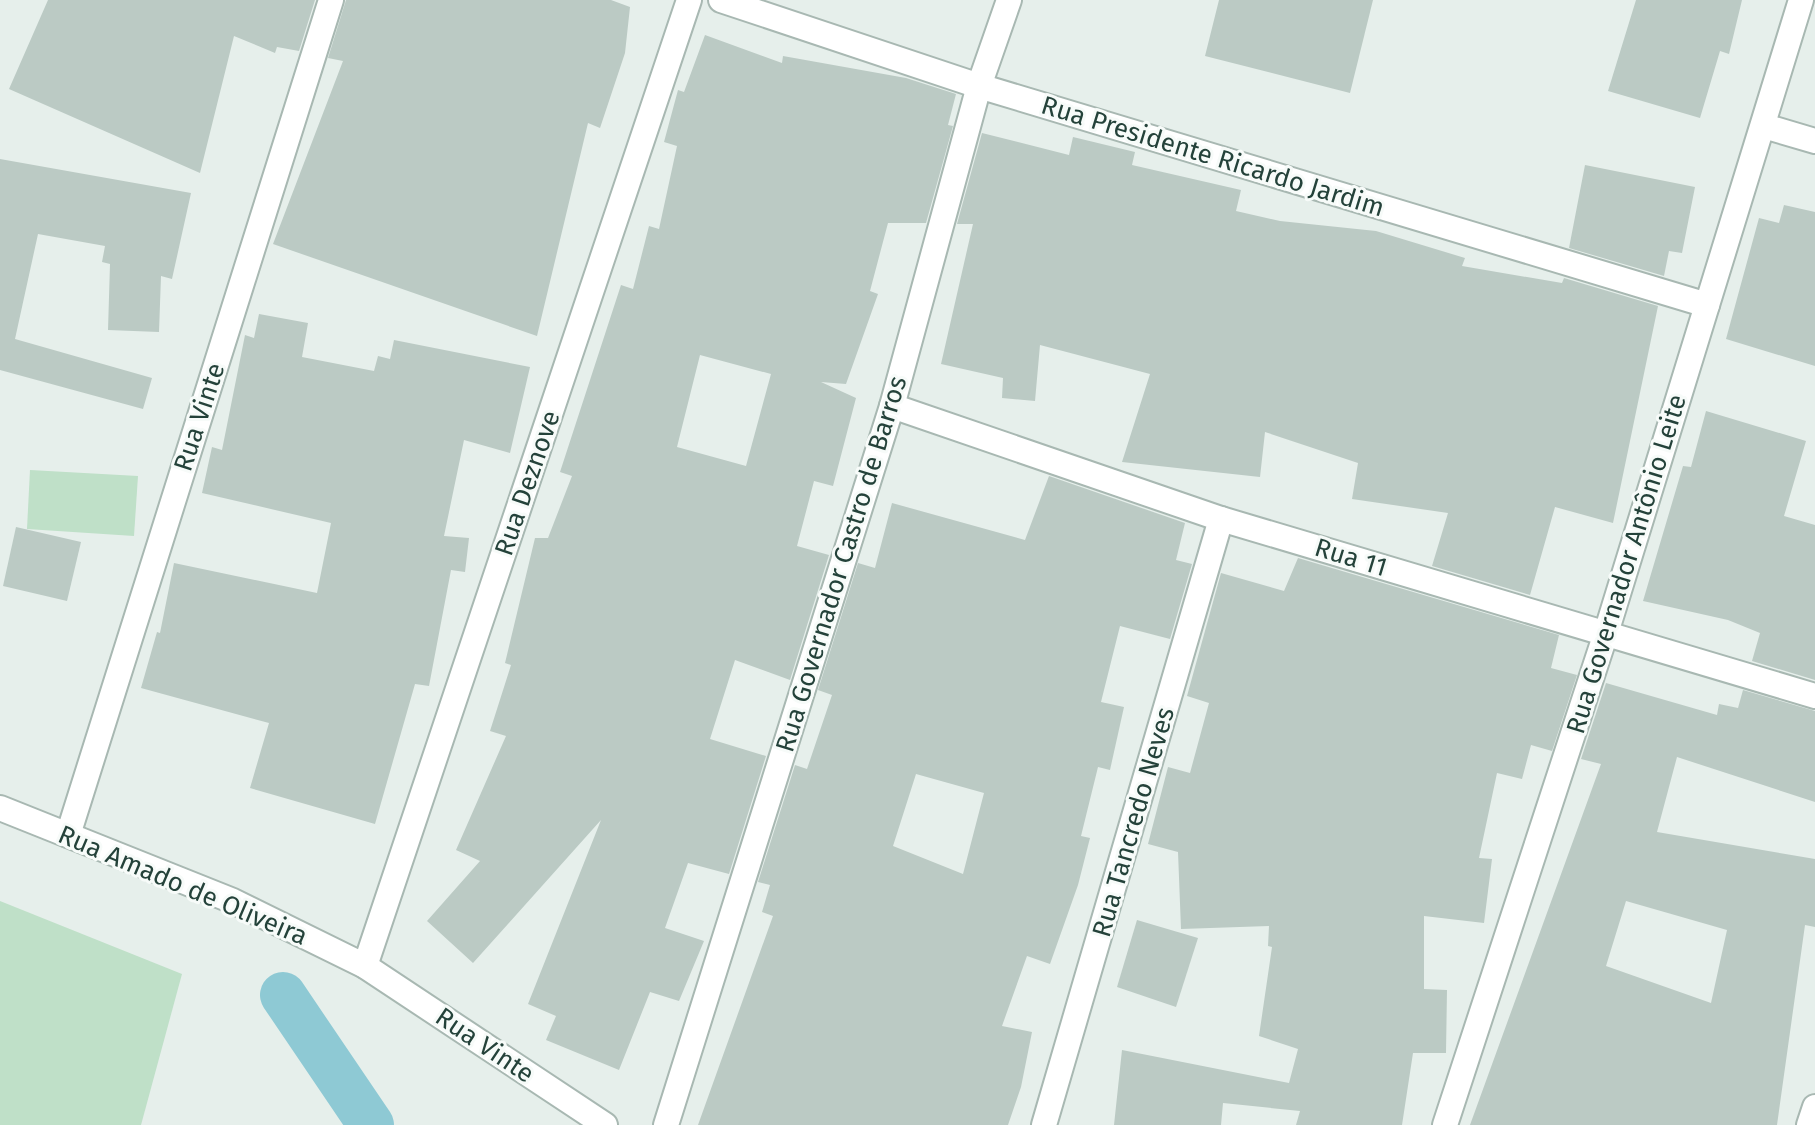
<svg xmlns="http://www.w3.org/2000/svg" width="1815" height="1125" font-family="'Fira Sans',sans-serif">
  <rect width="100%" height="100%" fill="#e6efeb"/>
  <!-- green -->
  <g fill="#bfe0c8">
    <path d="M30 470 138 476 134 536 27 529Z"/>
    <path d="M0 901 182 974 141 1125H0Z"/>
  </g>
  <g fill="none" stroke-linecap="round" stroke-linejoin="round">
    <!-- canal -->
    <path stroke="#8ec9d4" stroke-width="46" d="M283 995 371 1125"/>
  </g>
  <!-- building -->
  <g fill="#bbcac4" fill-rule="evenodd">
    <path d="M48 0H315L299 51 277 47 275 53 234 36 200 173 9 89Z"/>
    <path d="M346 0H611L630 7 625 53 600 128 588 123 537 336 273 244 343 61 328 58Z"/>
    <path d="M1219 0H1373L1350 93 1205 56Z"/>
    <path d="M1636 0H1742L1729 54 1720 51 1700 118 1608 91Z"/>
    <path d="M705 35 782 63 783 56 906 78 956 94 948 125 953 126 926 223H888L870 291 878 294 846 384 821 382 856 398 833 486 814 481 797 546 829 555 790 680 735 660 710 739 766 756 729 874 688 863 665 928 704 941 679 1001 650 992 619 1070 546 1040 556 1016 528 1004 601 820 473 963 427 921 480 861 456 850 506 736 490 731 511 665 505 663 535 538H548L572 476 560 472 621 285 633 289 649 226 659 229 677 146 664 142 678 90 684 92ZM700 355 771 374 746 466 677 447Z"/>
    <path d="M982 133 1069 155 1073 137 1135 152 1132 165 1241 190 1236 211 1280 221 1376 231 1465 258 1462 266 1562 283 1564 278 1658 306 1613 523 1555 507 1530 595 1432 566 1448 513 1352 499 1358 463 1265 432 1260 477 1122 462 1150 374 1040 345 1035 401 1002 398 1003 378 941 364 973 224H957Z"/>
    <path d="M0 159 191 193 172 279 161 276 159 332 108 330 110 264 102 262 105 246 38 234 15 339 152 378 143 409 0 370Z"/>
    <path d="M1585 165 1695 187 1682 253 1669 251 1664 276 1569 248Z"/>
    <path d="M1784 205 1815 212V366L1726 339 1759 218 1779 223Z"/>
    <path d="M259 314 308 323 302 357 374 371 378 356 390 359 394 340 530 367 510 453 464 440 444 536 469 538 465 572 451 570 429 686 415 684 375 824 250 788 269 723 141 688 157 632 160 633 174 563 317 593 331 523 202 493 212 447 222 450 245 335 254 338Z"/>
    <path d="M1706 411 1806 441 1784 516 1815 525V680L1752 661 1760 633 1728 620 1643 601 1683 466 1691 467Z"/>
    <path d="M1049 476 1185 523 1176 560 1192 564 1170 639 1120 626 1101 702 1124 707 1110 770 1098 767 1081 836 1090 838 1078 885 1050 964 1027 956 1002 1026 1032 1032 1021 1087 1008 1125H698L773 916 762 912 770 885 758 882 795 765 807 769 832 695 818 690 858 563 875 568 892 503 1025 540ZM916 774 984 793 963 874 893 846Z"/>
    <path d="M16 527 81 542 67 601 3 586Z"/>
    <path d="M1298 558 1559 635 1551 668 1577 675 1552 751 1531 745 1522 779 1497 773 1479 858 1492 859 1484 923 1424 916V989L1447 990 1446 1053H1413L1402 1125H1296L1300 1111 1223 1103 1221 1125H1114L1122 1050 1289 1083 1298 1049 1259 1036 1272 947 1268 946 1269 926 1181 929 1178 852 1148 844 1168 767 1190 773 1209 703 1187 696 1221 573 1284 591Z"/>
    <path d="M1606 683 1717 715 1719 704 1738 708 1743 690 1815 711V802L1677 757 1657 832 1815 859V927L1805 925 1777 1125H1470L1601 764 1581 759ZM1626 901 1727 930 1711 1003 1606 966Z"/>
    <path d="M1137 920 1198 938 1176 1007 1117 987Z"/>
  </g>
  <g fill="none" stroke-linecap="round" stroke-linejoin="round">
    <defs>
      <g id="minor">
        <path d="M721 0 979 86 1707 305"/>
        <path d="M1764 126 1815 141"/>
        <path d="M892 406 1221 519 1815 696"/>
        <path d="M0 808 233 901 365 966 605 1125"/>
        <path d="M68 835 331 0"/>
        <path d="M365 966 689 0"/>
        <path d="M666 1125 892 406 979 86 1009 0"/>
        <path d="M1044 1125 1221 519"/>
        <path d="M1445 1125 1606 633 1801 0"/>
        <path d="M1809 1125 1815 1107"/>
      </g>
    </defs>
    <!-- minor casing -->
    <use href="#minor" stroke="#a8b8b2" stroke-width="28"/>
    <!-- minor -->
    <use href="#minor" stroke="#fff" stroke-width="24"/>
  </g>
  <g text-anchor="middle" stroke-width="6" stroke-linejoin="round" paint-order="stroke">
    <!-- street labels -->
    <g font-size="26" fill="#24423a" stroke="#f7fbf9">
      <text transform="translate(1213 156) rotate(17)" y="9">Rua Presidente Ricardo Jardim</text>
      <text transform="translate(199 417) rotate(-72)" y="9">Rua Vinte</text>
      <text transform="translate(527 483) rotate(-71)" y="9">Rua Deznove</text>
      <text transform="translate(1351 557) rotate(17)" y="9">Rua 11</text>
      <text transform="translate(841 564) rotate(-73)" y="9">Rua Governador Castro de Barros</text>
      <text transform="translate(1626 564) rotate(-73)" y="9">Rua Governador Antônio Leite</text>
      <text transform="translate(1133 822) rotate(-74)" y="9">Rua Tancredo Neves</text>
      <text transform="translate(183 885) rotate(23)" y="9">Rua Amado de Oliveira</text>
      <text transform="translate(485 1045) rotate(34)" y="9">Rua Vinte</text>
    </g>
  </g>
</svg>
